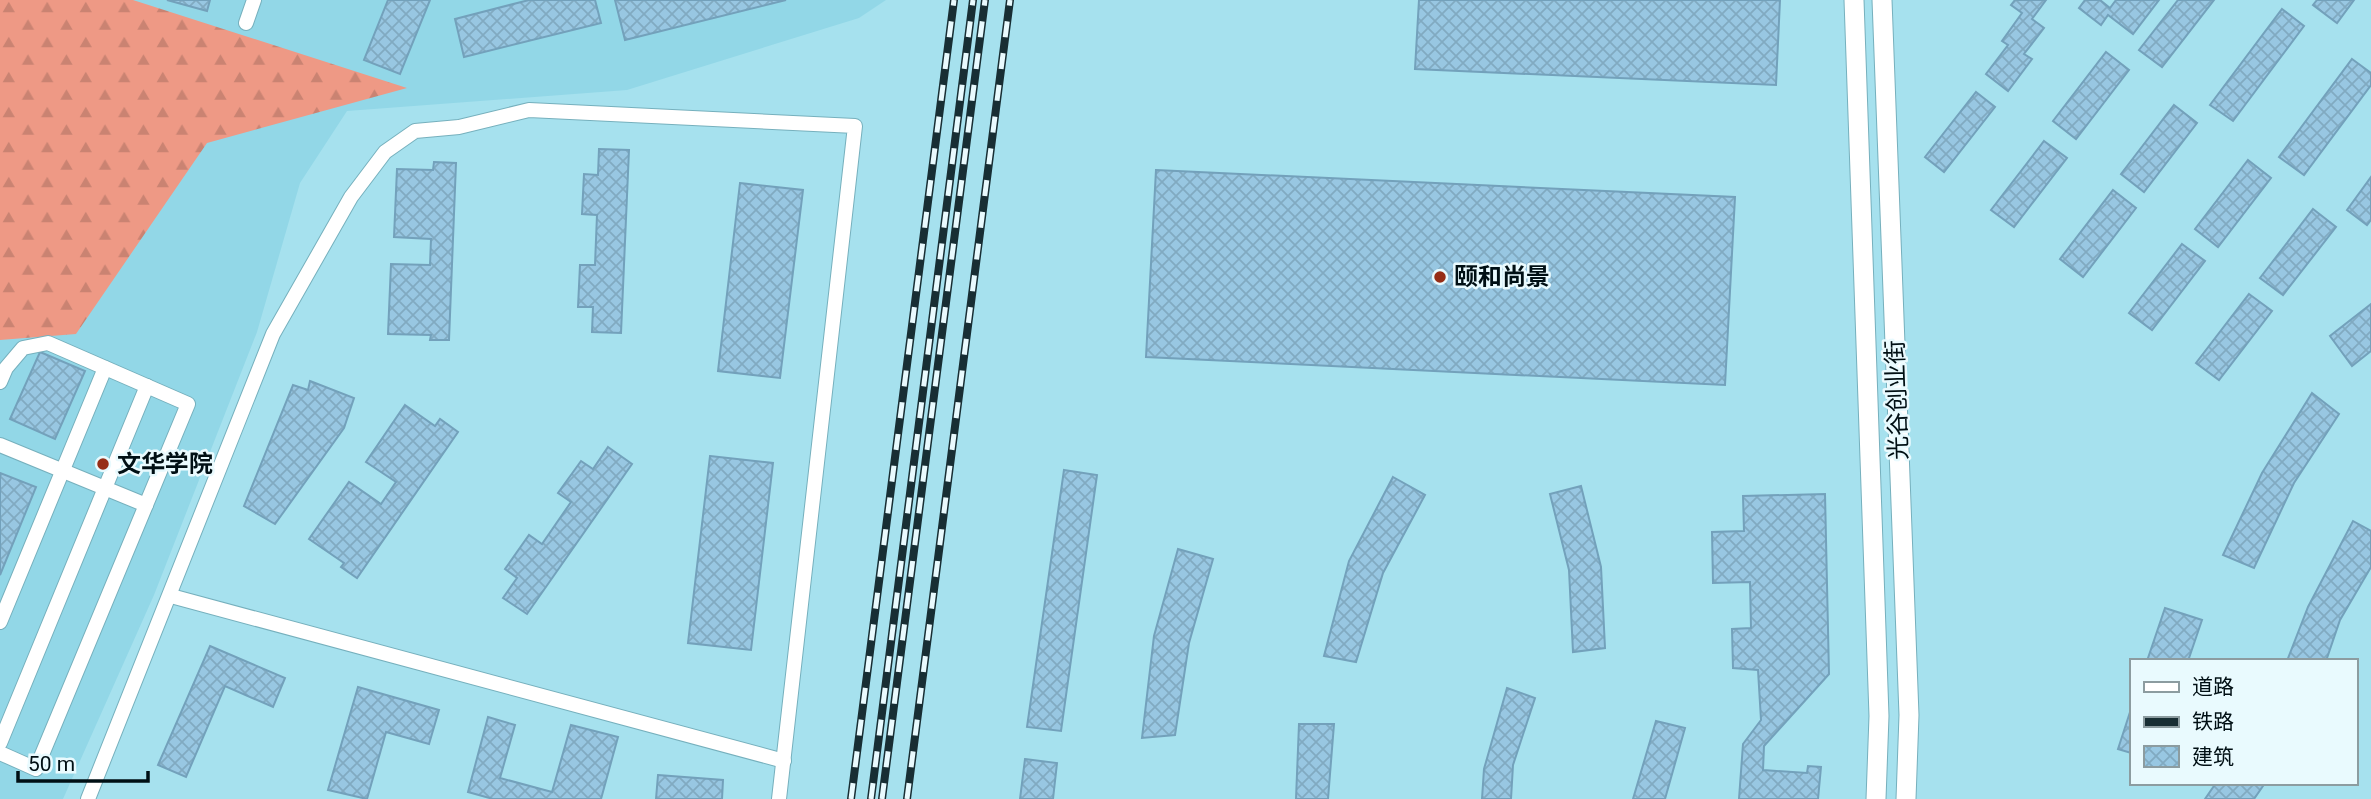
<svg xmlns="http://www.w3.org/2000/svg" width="2371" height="799" font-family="Roboto,'Noto Sans SC',sans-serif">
  <defs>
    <pattern id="forest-firs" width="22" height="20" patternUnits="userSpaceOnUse" patternTransform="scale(1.75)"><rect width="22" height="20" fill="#ee9985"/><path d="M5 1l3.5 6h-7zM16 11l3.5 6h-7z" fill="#ca8372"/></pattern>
    <pattern id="building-cross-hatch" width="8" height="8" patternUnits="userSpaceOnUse" patternTransform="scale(1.75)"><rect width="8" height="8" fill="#98c7e2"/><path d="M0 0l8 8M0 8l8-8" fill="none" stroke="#81aac1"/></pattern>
  </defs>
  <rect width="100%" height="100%" fill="#a6e1ee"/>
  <!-- built -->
  <path fill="#92d7e7" d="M0 0H886L859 18 627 90 347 111 300 183 257 332 154 595 63 799H0Z"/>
  <!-- forest -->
  <path fill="url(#forest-firs)" d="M0 0H133L407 88 207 143 76 334 0 340Z"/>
  <!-- building -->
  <g fill="url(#building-cross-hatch)" stroke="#73a1bb" stroke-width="2">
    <path d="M167 0H210L207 11Z"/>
    <path d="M388 0H430L400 74 364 60Z"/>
    <path d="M529 0H595L601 23 464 57 455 19Z"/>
    <path d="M615 0H786L625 40Z"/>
    <path d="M1419 0H1780L1776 85 1415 69Z"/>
    <path d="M2015 0H2046L2032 19 2044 28 2024 54 2032 59 2008 91 1986 74 2008 45 2002 41 2022 13 2011 5Z"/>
    <path d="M2085 0H2100L2110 8 2116 0H2159L2133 34 2108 15 2101 25 2079 8Z"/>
    <path d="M2178 0H2214L2162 67 2139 50Z"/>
    <path d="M2317 0H2354L2337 23 2313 5Z"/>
    <path d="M2282 9 2304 26 2233 121 2210 105Z"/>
    <path d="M2106 52 2129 70 2076 139 2053 121Z"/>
    <path d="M2352 59 2371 73V85L2304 175 2279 157Z"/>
    <path d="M1976 92 1995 107 1944 172 1925 157Z"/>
    <path d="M2174 105 2197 123 2144 192 2121 174Z"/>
    <path d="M2044 141 2067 158 2014 227 1991 210Z"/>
    <path d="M599 149 629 150 621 333 592 332 593 307H578L580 265H595L597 215 582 214 584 174 598 175Z"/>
    <path d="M2248 160 2271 178 2218 247 2195 229Z"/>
    <path d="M434 162 456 163 449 340H430L431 335 388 334 391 264 430 265 431 239 394 237 397 169 433 170Z"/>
    <path d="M1156 170 1735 197 1725 385 1146 357Z"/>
    <path d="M2371 177V220L2367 225 2347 210Z"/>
    <path d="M740 183 803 190 780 378 718 371Z"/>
    <path d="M2113 190 2136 208 2083 277 2060 259Z"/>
    <path d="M2313 209 2336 227 2283 295 2260 278Z"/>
    <path d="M2182 244 2205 261 2152 330 2129 313Z"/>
    <path d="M2249 294 2272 311 2219 380 2196 363Z"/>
    <path d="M2371 304V351L2352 366 2330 336Z"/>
    <path d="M40 352 85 371 55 439 10 419Z"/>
    <path d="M310 381 354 398 344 428 275 524 244 506 293 385 308 390Z"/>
    <path d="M2312 393 2339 414 2294 483 2254 568 2223 555 2262 473Z"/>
    <path d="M405 405 435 426 440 419 458 432 357 578 341 567 344 563 309 539 349 482 381 504 396 482 366 462Z"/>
    <path d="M608 447 632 464 527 614 503 598 517 578 505 569 529 535 542 544 571 502 558 493 581 461 593 469Z"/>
    <path d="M710 456 773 463 751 650 688 643Z"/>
    <path d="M1064 470 1097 475 1061 731 1027 727Z"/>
    <path d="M0 473 36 487 0 575Z"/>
    <path d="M1393 477 1425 495 1383 573 1356 662 1324 656 1349 561Z"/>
    <path d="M1581 486 1601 567 1605 648 1573 652 1569 570 1550 494Z"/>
    <path d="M1825 494 1829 674 1764 746 1763 770 1807 773 1808 766 1821 767 1818 799H1739L1743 744 1761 720 1758 670 1733 668 1732 629 1751 628 1750 582 1713 583 1712 532 1744 531 1743 496Z"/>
    <path d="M2353 521 2371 531V567L2340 620 2326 661H2287L2308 607Z"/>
    <path d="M1178 549 1213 559 1189 643 1175 735 1142 738 1154 636Z"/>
    <path d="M2165 608 2202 620 2188 661H2147Z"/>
    <path d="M210 646 285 678 273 707 225 686 186 777 158 765Z"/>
    <path d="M358 687 439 710 429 744 386 732 367 799 328 790Z"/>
    <path d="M1507 688 1535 698 1513 765 1511 799H1482L1484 769Z"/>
    <path d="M2131 709V753L2118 749Z"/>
    <path d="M488 717 515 725 500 778 552 792 571 725 618 737 601 799H493L468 792Z"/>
    <path d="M1656 721 1685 728 1665 799H1633Z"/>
    <path d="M1299 724H1334L1328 799H1296Z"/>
    <path d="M1025 759 1057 763 1053 799H1020Z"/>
    <path d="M658 775 723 780 722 799H656Z"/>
    <path d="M2216 783H2265L2254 799H2205Z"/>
  </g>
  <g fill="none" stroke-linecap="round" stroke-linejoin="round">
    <defs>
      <g id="street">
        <path d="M246 23 254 0"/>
        <path d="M0 382 6 368 23 348 48 343 188 404 36 769 0 753"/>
        <path d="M0 445 146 505"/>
        <path d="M171 596 784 761"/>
        <path d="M0 622 105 368"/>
        <path d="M0 743 147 386"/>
        <path d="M88 799 273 334 351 197 385 152 415 131 459 127 529 110 855 126 779 799"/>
      </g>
      <g id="secondary">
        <path d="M1854 0 1879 716 1876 799"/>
        <path d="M1882 0 1909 715 1906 799"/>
      </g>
    </defs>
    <!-- street casing -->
    <use href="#street" stroke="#76b0bd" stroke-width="16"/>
    <!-- secondary casing -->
    <use href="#secondary" stroke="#76b0bd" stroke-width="21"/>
    <!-- street -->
    <use href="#street" stroke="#fff" stroke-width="14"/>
    <!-- secondary -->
    <use href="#secondary" stroke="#fff" stroke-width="19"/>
    <defs>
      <g id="rail">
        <path d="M851 799 954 0"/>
        <path d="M871 799 973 0"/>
        <path d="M882 799 985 0"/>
        <path d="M907 799 1010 0"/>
      </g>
    </defs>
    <!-- rail casing -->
    <use href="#rail" stroke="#182e34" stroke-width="8"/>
    <!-- rail -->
    <use href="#rail" stroke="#e9fafe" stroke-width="5" stroke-dasharray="16" stroke-linecap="butt"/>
  </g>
  <!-- markers -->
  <g fill="#962d16" stroke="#e9fafe" stroke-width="2.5">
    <circle cx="1440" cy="277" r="7"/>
    <circle cx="103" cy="464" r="7"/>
  </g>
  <g text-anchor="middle" stroke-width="5" stroke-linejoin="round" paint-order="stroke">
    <!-- poi labels -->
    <g font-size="24" font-weight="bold" fill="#000f14" stroke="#e9fafe" text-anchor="start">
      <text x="1454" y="285">颐和尚景</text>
      <text x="117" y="472">文华学院</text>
    </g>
    <!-- street labels -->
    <g font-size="24" fill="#000f14" stroke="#e9fafe">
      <text transform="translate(1897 400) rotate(-92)" y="8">光谷创业街</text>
    </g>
  </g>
  <!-- legend -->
  <rect x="2130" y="659" width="228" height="126" fill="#e9fafe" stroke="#8c9ca0" stroke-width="2"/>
  <rect x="2144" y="682" width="35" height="10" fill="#ffffff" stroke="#8c9ca0" stroke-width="2"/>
  <text x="2192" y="694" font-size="21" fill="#000f14">道路</text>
  <rect x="2144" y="717" width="35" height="10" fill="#182e34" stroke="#8c9ca0" stroke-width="2"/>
  <text x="2192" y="729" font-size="21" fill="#000f14">铁路</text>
  <rect x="2144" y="746" width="35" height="21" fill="url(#building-cross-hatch)" stroke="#8c9ca0" stroke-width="2"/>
  <text x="2192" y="764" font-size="21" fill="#000f14">建筑</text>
  <!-- scale -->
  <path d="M18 771v10h130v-10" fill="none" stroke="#000f14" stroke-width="3.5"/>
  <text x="28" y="771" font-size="21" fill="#000f14" stroke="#e9fafe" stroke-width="5" paint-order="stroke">50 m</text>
</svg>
